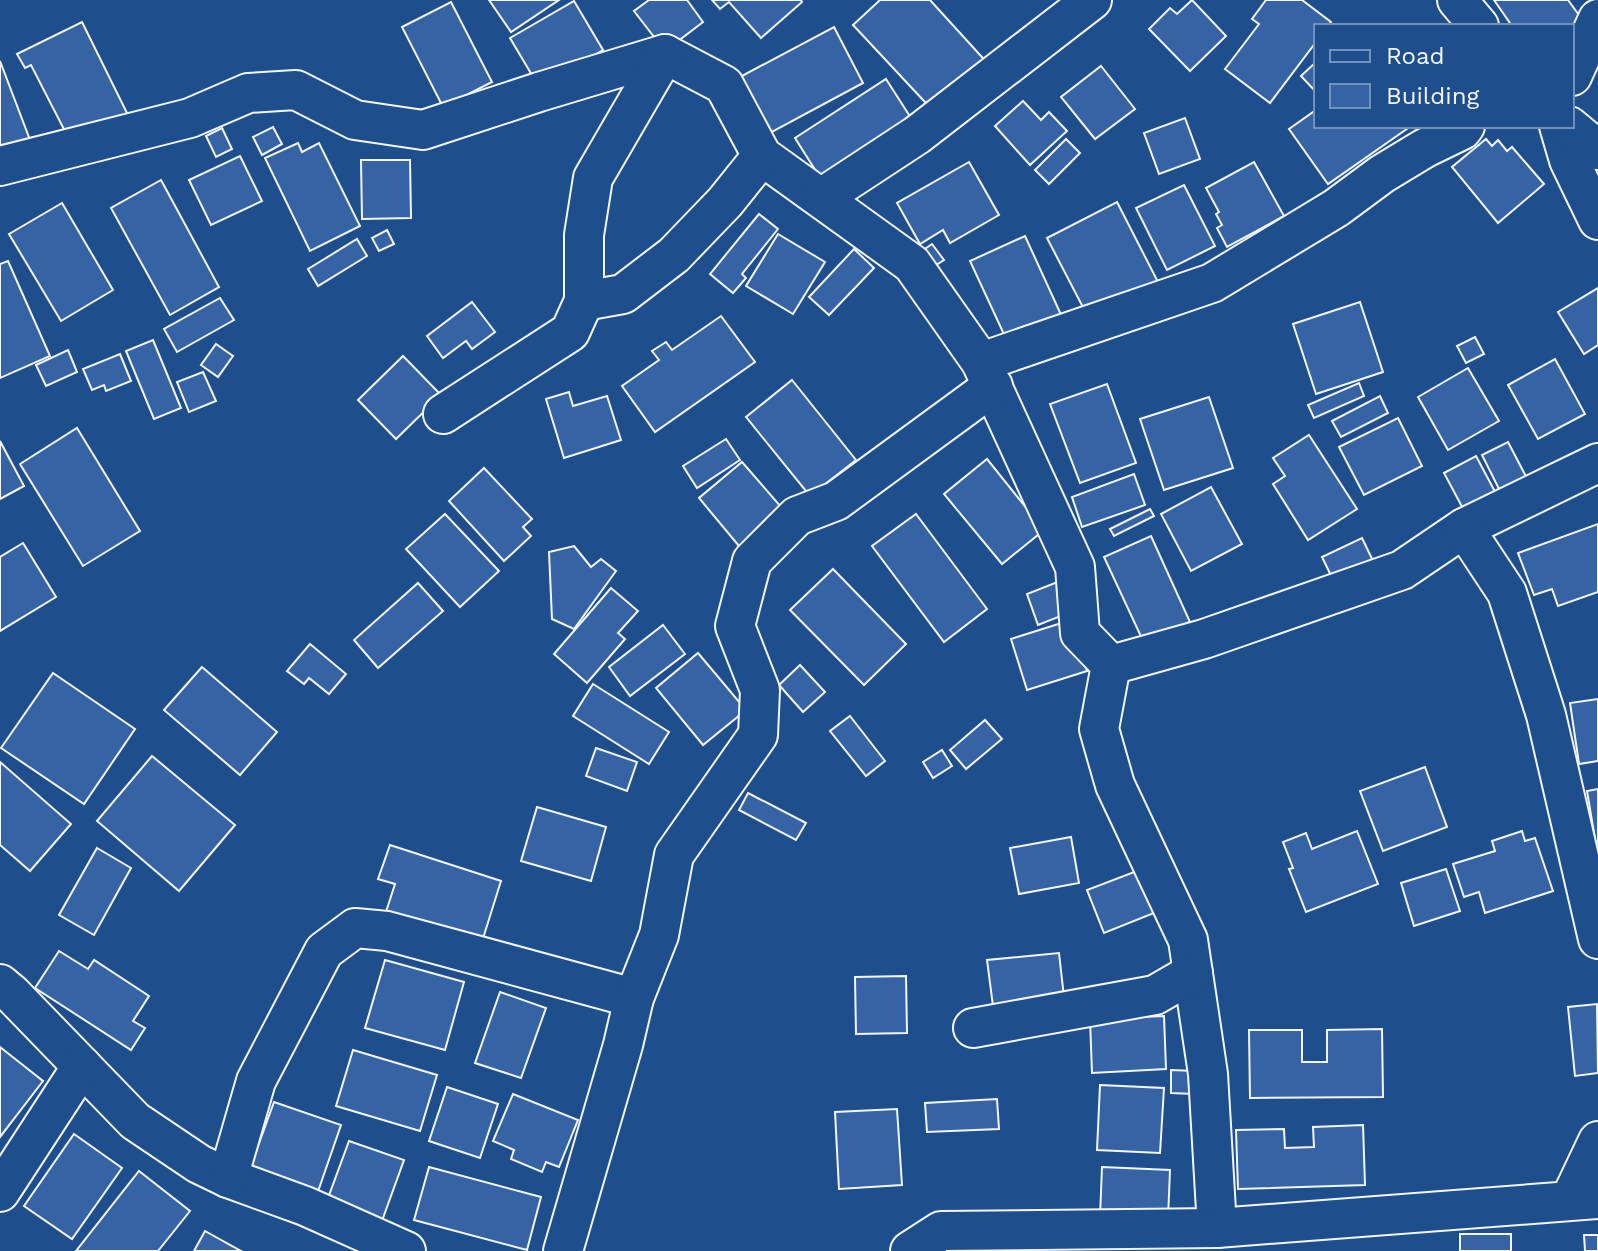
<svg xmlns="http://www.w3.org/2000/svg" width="1598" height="1251" font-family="'Work Sans',sans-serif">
  <rect width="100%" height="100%" fill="#1f4e8c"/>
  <!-- building -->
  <g fill="#3563a3" stroke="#f2f6ff" stroke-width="2">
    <path d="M489 0H559L511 32Z"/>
    <path d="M649 0H687L703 22 665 51 634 11Z"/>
    <path d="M712 0H801L802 2 761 38 729 2 720 9Z"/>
    <path d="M880 0H930L991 67 938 116 853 25Z"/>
    <path d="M1192 0 1226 36 1190 71 1149 29 1170 8 1177 14Z"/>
    <path d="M1266 0H1302L1331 22 1328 26H1316V42L1270 103 1225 69 1259 24 1252 19Z"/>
    <path d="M1494 0H1568L1584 22 1572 31V26H1512Z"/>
    <path d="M574 1 603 50 539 87 510 38Z"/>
    <path d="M451 2 492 82 443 107 402 27Z"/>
    <path d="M82 22 128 115 71 143 31 65 25 68 17 54Z"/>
    <path d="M834 27 863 83 770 133 740 77Z"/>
    <path d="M0 61 30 140 0 152Z"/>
    <path d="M1316 62V92L1301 76Z"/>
    <path d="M1101 66 1135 109 1095 139 1061 97Z"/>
    <path d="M886 79 918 129 826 187 795 138Z"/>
    <path d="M1023 101 1041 120 1049 112 1067 131 1030 165 995 126Z"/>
    <path d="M1316 110V126H1411L1328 184 1289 129Z"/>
    <path d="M1185 118 1200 159 1159 174 1144 133Z"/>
    <path d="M273 127 282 144 262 155 253 137Z"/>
    <path d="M222 128 232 149 216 157 206 136Z"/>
    <path d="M1066 139 1080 153 1049 184 1035 170Z"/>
    <path d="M1486 139 1492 146 1498 140 1507 151 1512 147 1544 184 1498 223 1452 167Z"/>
    <path d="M298 143 302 152 319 143 360 226 310 251 265 158Z"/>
    <path d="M240 156 262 201 211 225 189 180Z"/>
    <path d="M361 160H410L411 218 362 219Z"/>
    <path d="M969 162 999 215 950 243 943 230 920 244 897 203Z"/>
    <path d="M1254 162 1284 216 1227 247 1217 228 1222 225 1216 214 1219 212 1206 188Z"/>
    <path d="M161 180 219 287 170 315 111 208Z"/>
    <path d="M1184 185 1215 246 1167 270 1136 208Z"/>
    <path d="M1117 202 1158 282 1088 317 1047 238Z"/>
    <path d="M62 203 113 290 61 321 9 234Z"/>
    <path d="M759 214 778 229 742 274 746 278 733 293 710 274Z"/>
    <path d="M387 230 394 244 379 251 372 238Z"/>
    <path d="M778 234 825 262 793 314 746 286Z"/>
    <path d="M1025 236 1063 319 1008 343 970 261Z"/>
    <path d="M357 239 367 256 318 286 308 269Z"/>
    <path d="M932 244 944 260 927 271 916 255Z"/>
    <path d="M854 249 874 268 829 315 809 297Z"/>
    <path d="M8 261 50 356 0 378V264Z"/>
    <path d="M1598 288V345L1584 354 1558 312Z"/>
    <path d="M220 298 234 320 177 352 164 329Z"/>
    <path d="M472 302 495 332 472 349 466 341 443 358 427 336Z"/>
    <path d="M1360 302 1383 372 1316 394 1293 324Z"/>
    <path d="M721 316 755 362 655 432 622 386 659 360 652 351 666 342 672 350Z"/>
    <path d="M1475 337 1484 354 1466 363 1457 346Z"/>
    <path d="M153 340 181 408 154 419 126 351Z"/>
    <path d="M216 344 233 356 218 377 201 365Z"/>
    <path d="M68 350 77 372 46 386 36 365Z"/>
    <path d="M120 354 131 381 106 391 104 385 92 390 83 369Z"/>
    <path d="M403 356 441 395 396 439 358 400Z"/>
    <path d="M1555 359 1585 414 1538 439 1508 385Z"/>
    <path d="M1468 368 1499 421 1448 450 1418 397Z"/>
    <path d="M203 372 216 401 189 412 177 382Z"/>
    <path d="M792 380 856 460 810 496 746 417Z"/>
    <path d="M1359 383 1364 396 1314 418 1308 405Z"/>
    <path d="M1107 384 1136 463 1080 483 1050 404Z"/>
    <path d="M569 392 573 406 607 396 621 440 564 458 546 399Z"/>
    <path d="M1380 396 1388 413 1341 437 1332 421Z"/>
    <path d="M1209 397 1233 468 1164 490 1140 419Z"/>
    <path d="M1398 418 1422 466 1364 495 1339 447Z"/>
    <path d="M77 428 140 531 83 566 20 464Z"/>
    <path d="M1309 435 1357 509 1308 540 1273 484 1285 476 1273 458Z"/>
    <path d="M726 439 740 460 697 488 683 466Z"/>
    <path d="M0 441 24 486 0 499Z"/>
    <path d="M1508 442 1532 488 1505 501 1482 455Z"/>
    <path d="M1476 456 1500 501 1468 518 1444 473Z"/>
    <path d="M987 459 1044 530 1002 564 944 494Z"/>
    <path d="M742 462 788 515 744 552 699 498Z"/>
    <path d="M484 468 532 519 523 527 531 536 504 561 449 501Z"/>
    <path d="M1134 474 1145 505 1082 527 1072 497Z"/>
    <path d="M1211 487 1242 544 1191 571 1161 514Z"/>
    <path d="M1150 509 1154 516 1114 536 1110 529Z"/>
    <path d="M445 514 499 571 460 607 406 549Z"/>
    <path d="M916 514 987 609 944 642 872 546Z"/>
    <path d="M1598 524V592L1558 606 1552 589 1534 595 1518 553Z"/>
    <path d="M1151 536 1190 622 1144 643 1104 557Z"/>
    <path d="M1362 538 1376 567 1336 586 1322 557Z"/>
    <path d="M23 543 56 597 0 631V557Z"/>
    <path d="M574 546 591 567 601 559 616 571 574 629 552 619 549 552Z"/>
    <path d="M833 569 906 644 864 685 790 610Z"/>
    <path d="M1060 581 1071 612 1038 625 1027 594Z"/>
    <path d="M418 583 443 611 378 668 354 640Z"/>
    <path d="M611 588 638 611 618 633 625 639 587 683 554 654Z"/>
    <path d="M1071 620 1087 671 1027 690 1011 639Z"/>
    <path d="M663 625 685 654 630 696 609 667Z"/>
    <path d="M310 644 346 674 329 694 309 678 304 684 287 671Z"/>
    <path d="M698 653 746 710 703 745 656 688Z"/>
    <path d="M800 665 825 692 803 712 779 685Z"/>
    <path d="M202 667 277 732 240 775 164 710Z"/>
    <path d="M53 673 135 729 84 804 1 748Z"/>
    <path d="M593 684 669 732 649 764 573 716Z"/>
    <path d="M1598 699V761L1579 764 1570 703Z"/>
    <path d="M850 716 885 761 866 776 830 731Z"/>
    <path d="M985 720 1002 739 966 769 950 750Z"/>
    <path d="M596 748 637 762 627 791 586 776Z"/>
    <path d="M942 750 952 766 933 778 923 762Z"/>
    <path d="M152 756 235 825 179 891 97 821Z"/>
    <path d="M0 762 71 824 30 871 0 845Z"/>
    <path d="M1425 767 1447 827 1383 851 1360 791Z"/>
    <path d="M1598 789V845H1596L1587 791Z"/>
    <path d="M748 793 806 823 796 840 739 810Z"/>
    <path d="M537 807 606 827 591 881 521 861Z"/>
    <path d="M1357 831 1378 884 1306 912 1289 869 1293 868 1283 842 1306 833 1312 849Z"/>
    <path d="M1522 831 1525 841 1535 838 1553 891 1485 913 1479 892 1464 897 1453 864 1495 851 1492 841Z"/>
    <path d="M1071 837 1079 883 1019 894 1010 848Z"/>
    <path d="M390 845 501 881 480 948 384 918 395 884 378 879Z"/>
    <path d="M97 848 131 868 94 935 59 915Z"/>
    <path d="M1142 869 1159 911 1104 933 1087 890Z"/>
    <path d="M1446 869 1460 911 1414 926 1401 883Z"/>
    <path d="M59 951 88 969 94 960 149 996 133 1021 145 1028 131 1050 35 988Z"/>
    <path d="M1059 953 1065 1006 994 1014 987 960Z"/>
    <path d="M385 960 464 982 445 1050 365 1028Z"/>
    <path d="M906 976 907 1033 856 1034 855 977Z"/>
    <path d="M500 992 546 1008 521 1078 475 1063Z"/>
    <path d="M1597 1004 1598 1073 1575 1076 1568 1007Z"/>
    <path d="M1164 1016 1166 1069 1092 1073 1090 1019Z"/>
    <path d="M1382 1029 1383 1097 1250 1098 1249 1030H1302V1062H1327V1030Z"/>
    <path d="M0 1047 43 1081 0 1137Z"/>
    <path d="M353 1050 437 1075 420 1131 336 1106Z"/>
    <path d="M1171 1070 1195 1071 1194 1094 1171 1093Z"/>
    <path d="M1100 1085 1164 1088 1160 1153 1097 1150Z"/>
    <path d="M447 1087 498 1104 480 1158 429 1141Z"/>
    <path d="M513 1094 578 1120 559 1167 546 1162 542 1172 511 1159 514 1150 493 1141Z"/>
    <path d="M997 1099 999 1129 927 1132 925 1103Z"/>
    <path d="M274 1102 341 1125 314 1203 246 1179Z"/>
    <path d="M897 1109 902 1185 839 1189 835 1112Z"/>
    <path d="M1363 1125 1365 1185 1238 1189 1236 1130 1284 1129 1285 1148 1314 1147 1313 1127Z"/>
    <path d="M74 1134 122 1168 72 1239 24 1206Z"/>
    <path d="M349 1141 404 1160 379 1229 324 1209Z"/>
    <path d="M429 1167 541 1197 527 1250 414 1220Z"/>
    <path d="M1102 1167 1170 1170 1168 1219 1100 1217Z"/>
    <path d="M139 1171 190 1211 158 1251H76Z"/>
    <path d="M205 1231 241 1251H194Z"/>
    <rect x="1460" y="1234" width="51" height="17"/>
    <path d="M1584 1235H1598V1251H1585Z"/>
  </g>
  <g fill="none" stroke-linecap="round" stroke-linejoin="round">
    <defs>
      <g id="minor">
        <path d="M1457 0 1479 26"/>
        <path d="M1572 76 1598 19"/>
        <path d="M1559 126 1569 160 1598 220"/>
        <path d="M1569 126 1598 150"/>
        <path d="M0 166 190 118 248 93 296 90 355 120 423 130 539 92 665 54 724 85 762 156 912 264 981 362 1075 567 1080 633 1111 665 1204 639 1402 570 1464 528 1598 463"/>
        <path d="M821 198 917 135 1092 0"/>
        <path d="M584 301 623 294 674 255 725 202 762 156"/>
        <path d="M981 362 1212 283 1336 208 1382 174 1425 148 1462 130 1465 126"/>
        <path d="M443 414 570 332 584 301V235L593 178 665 54"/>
        <path d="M1464 528 1507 593 1546 715 1598 939"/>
        <path d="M1111 665 1099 729 1115 785 1188 940 1208 1074 1217 1228"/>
        <path d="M0 984 12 994 135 1121 199 1164 228 1178 305 1206 406 1251"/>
        <path d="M973 1028 1155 995 1193 973"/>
        <path d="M228 1178 256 1081 324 951 355 928 387 931 634 998"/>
        <path d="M0 1192 82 1066"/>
        <path d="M1570 1200 1598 1141"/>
        <path d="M563 1251 623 1045 634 998 659 935 674 855 758 735 760 690 735 626 752 561 797 516 836 501 993 386"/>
        <path d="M910 1251 941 1231 1217 1228 1598 1199"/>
      </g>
    </defs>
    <!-- minor casing -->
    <use href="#minor" stroke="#f2f6ff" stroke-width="42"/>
    <!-- minor -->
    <use href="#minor" stroke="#1f4e8c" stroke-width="38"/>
  </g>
  <!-- legend -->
  <rect x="1314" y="24" width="260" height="104" fill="#1f4e8c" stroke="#7391ba" stroke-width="2"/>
  <rect x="1330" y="50" width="40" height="12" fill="#1f4e8c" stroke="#7391ba" stroke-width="2"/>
  <text x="1386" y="64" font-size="24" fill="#f2f6ff">Road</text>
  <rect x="1330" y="84" width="40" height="24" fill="#3563a3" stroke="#7391ba" stroke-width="2"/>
  <text x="1386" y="104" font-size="24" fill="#f2f6ff">Building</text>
</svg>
